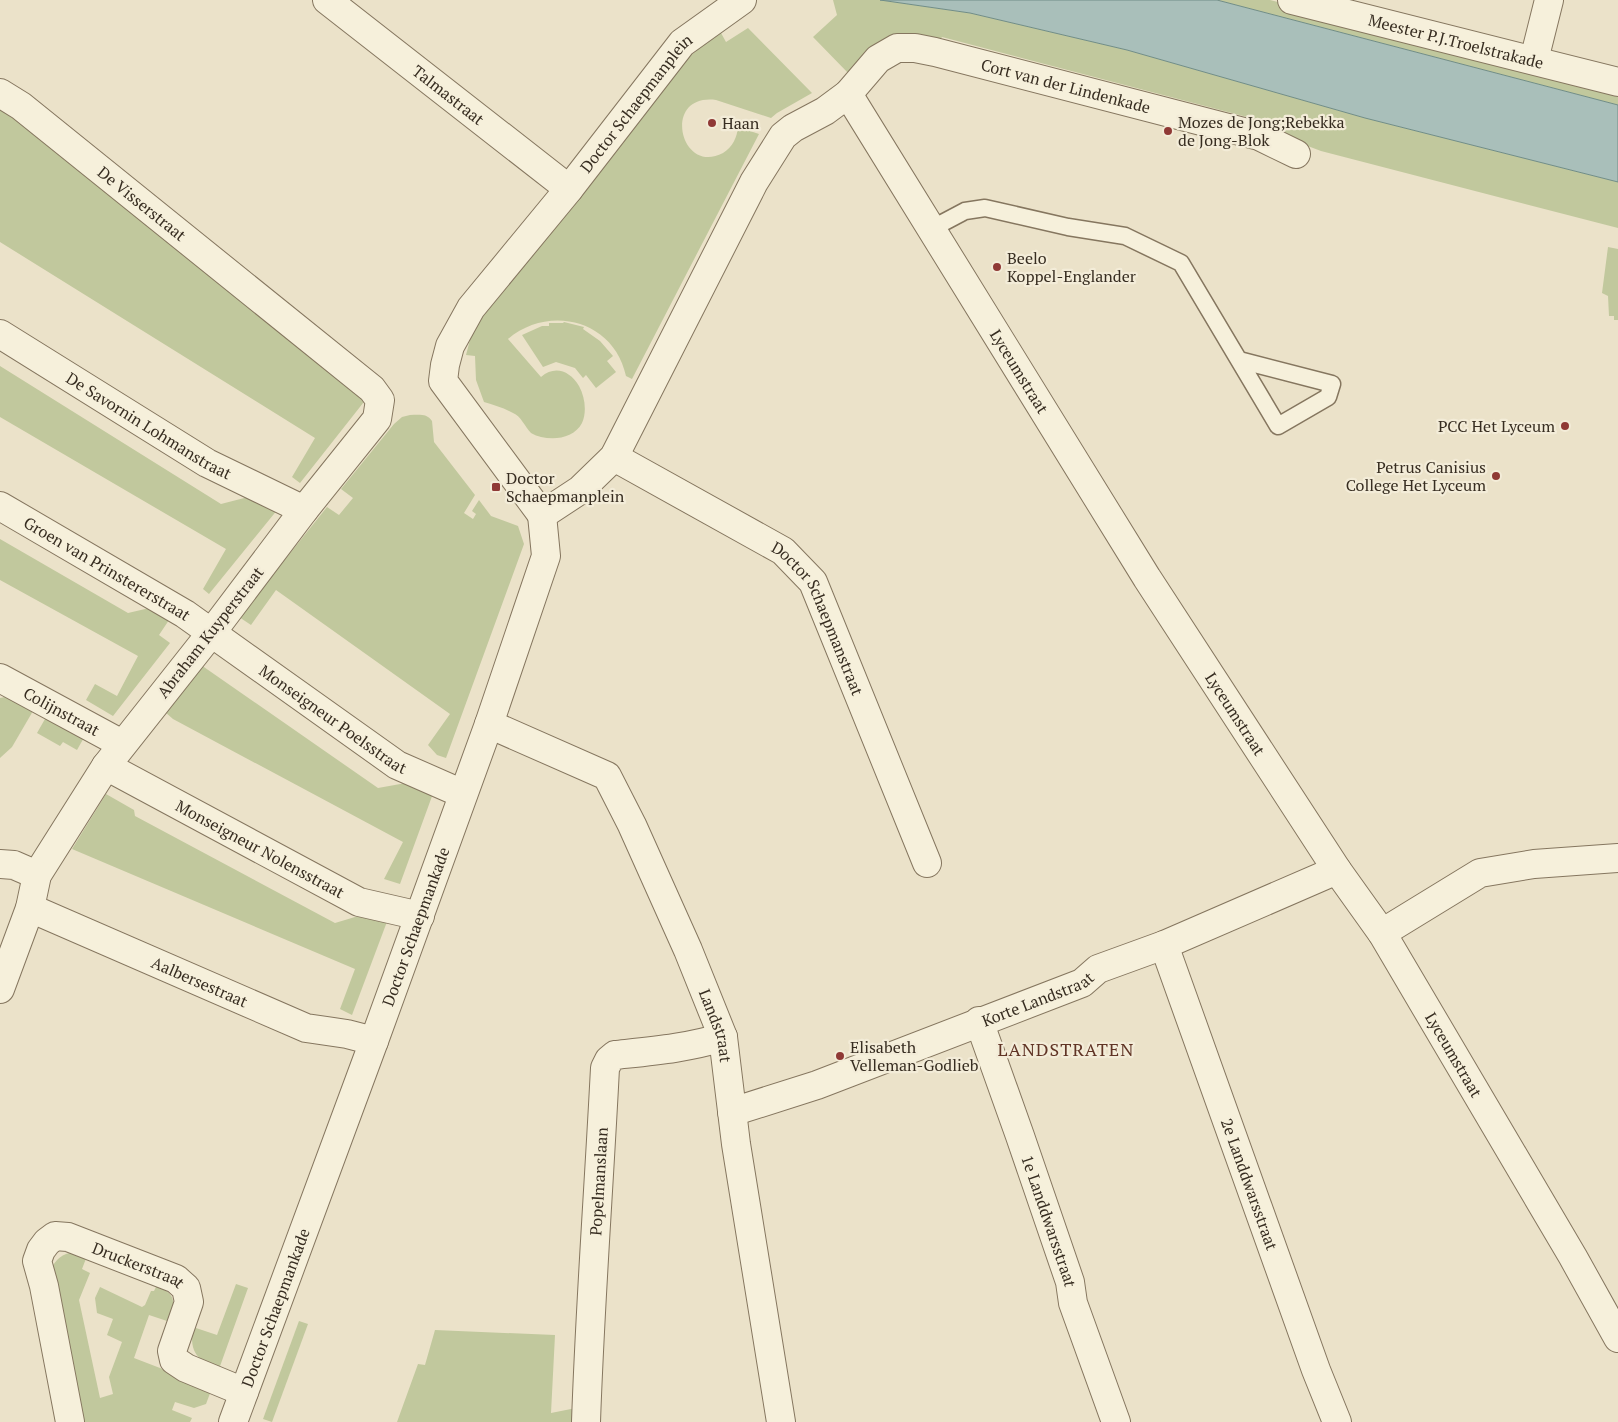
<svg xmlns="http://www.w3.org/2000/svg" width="1618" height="1422" font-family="'PT Serif',serif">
  <rect width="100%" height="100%" fill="#ebe2c9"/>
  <!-- green -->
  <g fill="#c1c89d">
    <path d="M833 0H880L970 13 1127 50 1365 118 1618 182V228L1321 151 1263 129V123L1247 117 942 37 937 45 849 74 813 37 837 15Z"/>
    <path d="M1217 0H1270L1618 89V105Z"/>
    <path d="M748 28 812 93 777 113 771 118 716 100C661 93 680 176 723 153 733 147 737 137 738 127L759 134 632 379 626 376C614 320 549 304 508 339L541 377C555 365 570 371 579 386 585 397 587 412 582 423 574 438 556 440 541 437 538 436 534 435 531 433 525 427 521 416 513 413 504 408 494 405 484 402L476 380 475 356 466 355 471 336 482 315 681 65 699 48 721 33 726 42Z"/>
    <path d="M0 102 367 398 300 483 292 477 315 438 0 242Z"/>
    <path d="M1608 247 1618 249V320H1614V316H1609L1608 296 1602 293Z"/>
    <path d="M564 322 584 327 583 329 600 341 613 356 607 361 616 372 596 388 586 375 583 378 575 368 556 362 543 367 522 335 542 326H549V323H563Z"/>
    <path d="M0 366 221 504 252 496 278 509 209 594 203 589 226 549 0 417Z"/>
    <path d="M410 415C418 415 427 413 432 421L434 442 475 495 464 513 473 519 476 514 472 511 479 500 491 516 518 526 524 544 446 758 437 755 428 745 450 714 276 590 251 625 239 617 327 507 339 515 353 498 341 489 394 424 402 417Z"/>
    <path d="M0 539 128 613 158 606 173 614 159 635 170 643 113 716 86 700 95 684 117 696 138 656 0 580Z"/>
    <path d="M201 665 378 788 417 781 435 788 400 884 384 879 403 842 173 719 165 712Z"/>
    <path d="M15 695 33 711 12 747 0 758V698Z"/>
    <path d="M49 712 86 734 77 750 63 742 60 746 37 733Z"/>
    <path d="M106 794 134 810 135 816 335 923 375 911 388 919 352 1015 340 1009 355 969 72 849Z"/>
    <path d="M74 1252 87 1256 82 1269 90 1273 79 1300 100 1398 113 1394 109 1377 122 1342 107 1335 113 1319 97 1313 95 1298 100 1287 142 1307 145 1305 151 1291H154L156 1287H158C178 1294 174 1305 170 1322L149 1315 134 1358 212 1388 206 1404 194 1408 175 1402 172 1410 192 1418 190 1422H79L51 1269C56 1259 62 1254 74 1252Z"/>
    <path d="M236 1284 248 1288 219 1369C198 1360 189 1353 193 1329L196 1328 217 1335Z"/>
    <path d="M299 1321 308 1324 272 1422 263 1419Z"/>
    <path d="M435 1330 555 1335 551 1413 581 1407 580 1422H397L418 1364 425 1365Z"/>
  </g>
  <!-- water -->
  <path fill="#a9bfba" stroke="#708d87" d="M880 0H1217L1618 105V182L1365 118 1127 50 970 13Z"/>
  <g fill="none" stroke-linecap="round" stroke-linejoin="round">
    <defs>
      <path id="service" d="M931 229 965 211 985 208 1068 227 1125 236 1181 263 1278 426 1328 397 1332 384 1239 360"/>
      <g id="minor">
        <path id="s1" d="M327 0 569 189"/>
        <path id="s2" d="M1292 0 1618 82"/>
        <path d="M1534 60 1549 0"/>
        <path id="s3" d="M0 93 21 106 372 389 380 400 377 419 304 510 212 632 106 766 37 875 30 908 0 989"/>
        <path id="s4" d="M848 94 1147 578 1337 870 1382 933 1573 1257 1618 1338"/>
        <path id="s5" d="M0 334 207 463 304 510"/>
        <path id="s6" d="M614 457 783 551 813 582 927 863"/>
        <path id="s7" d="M0 506 185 614 397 765 463 794"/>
        <path id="s8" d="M542 515 580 490 614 457 754 182 783 136 793 128 825 111 848 94 878 59 897 48H915L935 52 1259 136 1296 154"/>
        <path id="s9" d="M542 515 443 381 445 365 450 346 471 308 569 189 682 43 742 0"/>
        <path id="s10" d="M0 678 122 744"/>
        <path id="s11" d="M489 724 607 776 632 825 688 950 723 1037 736 1144 781 1422"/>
        <path id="s12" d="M106 766 359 902 420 916"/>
        <path d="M0 864 14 865 37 875"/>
        <path id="s13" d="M30 908 306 1028 347 1034 374 1041"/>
        <path d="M1382 933 1480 873 1534 864 1618 858"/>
        <path id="s14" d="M1164 945 1316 1370 1337 1422"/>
        <path id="s15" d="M979 1021 1020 1136 1070 1282 1073 1303 1116 1422"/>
        <path id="s16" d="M732 1112 817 1085 1082 983 1098 969 1164 945 1337 870"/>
        <path id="s17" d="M70 1422 44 1286 37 1261 41 1250 47 1242 55 1236 68 1237 176 1279 186 1288 189 1302 172 1351 174 1360 186 1368 244 1392"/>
        <path id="s18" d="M233 1422 374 1041 489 724 546 556 542 515"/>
        <path id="s19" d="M586 1422C590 1304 599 1186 605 1068L609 1060 615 1055C652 1051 688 1048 723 1037"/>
      </g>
    </defs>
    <!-- service casing -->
    <use href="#service" stroke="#85765f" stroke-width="19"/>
    <!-- minor casing -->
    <use href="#minor" stroke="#85765f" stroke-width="30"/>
    <!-- service -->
    <use href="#service" stroke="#f6f0db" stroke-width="16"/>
    <!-- minor -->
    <use href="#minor" stroke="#f6f0db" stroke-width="28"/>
  </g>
  <!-- markers -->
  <g fill="#8f3935" stroke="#f3ecd8" stroke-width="2">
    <circle cx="712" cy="123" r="5"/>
    <circle cx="1168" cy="131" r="5"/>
    <circle cx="997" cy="267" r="5"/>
    <circle cx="1565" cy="426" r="5"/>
    <circle cx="1496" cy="476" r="5"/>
    <rect x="491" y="482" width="10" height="10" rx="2.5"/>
    <circle cx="840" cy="1056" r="5"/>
  </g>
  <g text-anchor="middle" stroke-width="4.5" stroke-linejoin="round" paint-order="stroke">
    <!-- street labels -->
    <g font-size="16" fill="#372d21" stroke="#f3ecd8">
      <text dy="6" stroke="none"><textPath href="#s2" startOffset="169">Meester P.J.Troelstrakade</textPath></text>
      <text dy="6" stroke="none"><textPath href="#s8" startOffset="775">Cort van der Lindenkade</textPath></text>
      <text dy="6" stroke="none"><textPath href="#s1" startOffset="154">Talmastraat</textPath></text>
      <text dy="6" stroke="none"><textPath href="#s9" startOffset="509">Doctor Schaepmanplein</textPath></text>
      <text dy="6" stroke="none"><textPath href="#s3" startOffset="180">De Visserstraat</textPath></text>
      <text dy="6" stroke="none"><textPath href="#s4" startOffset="326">Lyceumstraat</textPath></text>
      <text dy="6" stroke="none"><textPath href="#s5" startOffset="175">De Savornin Lohmanstraat</textPath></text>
      <text dy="6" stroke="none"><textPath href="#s7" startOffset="124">Groen van Prinstererstraat</textPath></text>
      <text dy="6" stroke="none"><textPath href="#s6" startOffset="270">Doctor Schaepmanstraat</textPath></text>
      <text transform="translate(210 632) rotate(-52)" y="6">Abraham Kuyperstraat</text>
      <text dy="6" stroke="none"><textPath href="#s10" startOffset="70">Colijnstraat</textPath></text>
      <text dy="6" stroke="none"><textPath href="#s4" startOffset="731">Lyceumstraat</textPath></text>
      <text dy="6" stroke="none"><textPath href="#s7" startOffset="396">Monseigneur Poelsstraat</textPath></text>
      <text dy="6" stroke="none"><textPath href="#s12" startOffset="175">Monseigneur Nolensstraat</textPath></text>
      <text dy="6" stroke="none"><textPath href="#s18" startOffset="528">Doctor Schaepmankade</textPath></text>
      <text dy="6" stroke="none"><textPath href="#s13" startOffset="185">Aalbersestraat</textPath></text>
      <text dy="6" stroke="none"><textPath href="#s16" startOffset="326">Korte Landstraat</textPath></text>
      <text dy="6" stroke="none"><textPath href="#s11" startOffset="402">Landstraat</textPath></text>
      <text dy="6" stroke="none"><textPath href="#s4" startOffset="1136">Lyceumstraat</textPath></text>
      <text dy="6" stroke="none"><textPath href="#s19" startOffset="241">Popelmanslaan</textPath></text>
      <text dy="6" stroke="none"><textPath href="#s14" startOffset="254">2e Landdwarsstraat</textPath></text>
      <text dy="6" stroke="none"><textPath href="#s15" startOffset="212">1e Landdwarsstraat</textPath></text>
      <text dy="6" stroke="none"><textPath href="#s17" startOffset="285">Druckerstraat</textPath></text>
      <text dy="6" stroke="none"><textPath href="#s18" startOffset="122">Doctor Schaepmankade</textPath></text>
    </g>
    <!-- poi labels -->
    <g font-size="16" fill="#372d21" stroke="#f3ecd8" text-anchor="start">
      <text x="1178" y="128">Mozes de Jong;Rebekka<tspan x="1178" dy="18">de Jong-Blok</tspan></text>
      <text x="722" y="129">Haan</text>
      <text x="1007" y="264">Beelo<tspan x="1007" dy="18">Koppel-Englander</tspan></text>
      <text x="1555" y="432" text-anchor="end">PCC Het Lyceum</text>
      <text x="1486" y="473" text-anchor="end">Petrus Canisius<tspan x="1486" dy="18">College Het Lyceum</tspan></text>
      <text x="506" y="484">Doctor<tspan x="506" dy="18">Schaepmanplein</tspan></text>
      <text x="850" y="1053">Elisabeth<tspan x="850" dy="18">Velleman-Godlieb</tspan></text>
    </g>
    <!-- neighbourhood labels -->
    <g font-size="18" letter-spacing="1" fill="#603425" stroke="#f3ecd8">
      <text x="1066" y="1056">LANDSTRATEN</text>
    </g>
  </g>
</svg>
